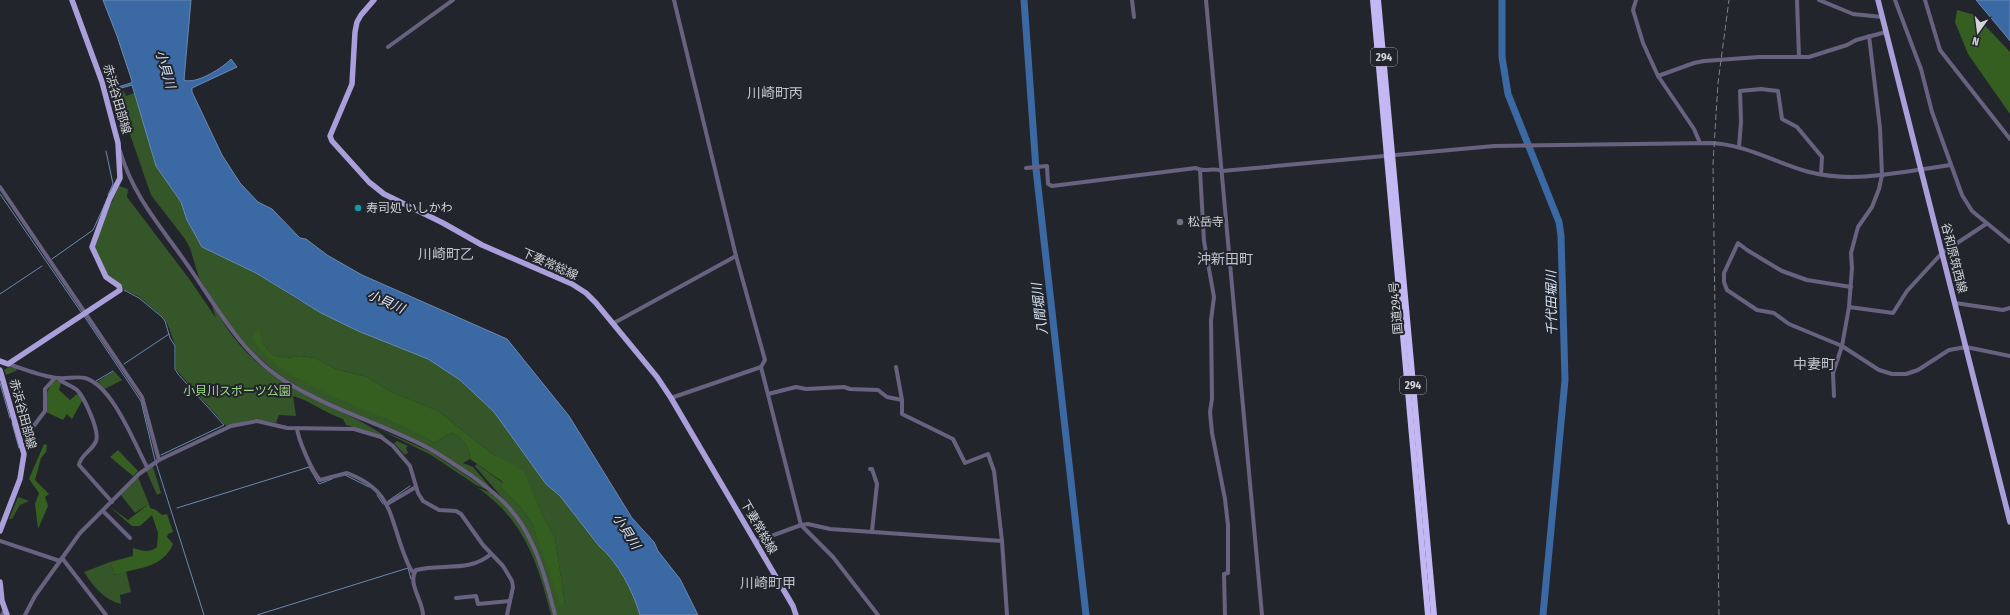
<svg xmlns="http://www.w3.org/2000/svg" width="2010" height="615" font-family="'Fira Sans Condensed','Noto Sans JP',sans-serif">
  <rect width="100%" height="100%" fill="#23252c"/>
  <!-- green -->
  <g fill="#355628">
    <path d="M124 91 126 96 134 93 156 166 181 202 187 220 202 247 256 273 298 300 358 331 428 359 460 380 494 412 546 484 560 496 599 546C618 562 633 591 640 615H556L536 551 504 500 475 466 477 464 503 483 500 487 521 508 532 524 562 605 565 604 555 538 545 520 524 472 491 453 438 411 391 392 367 377 336 369 315 358 301 356 286 358 273 355 262 343 251 338 296 378 415 432 435 443C439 440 444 436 449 434 459 430 471 450 470 459L463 463 473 467 491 488 442 455 311 394 278 374 255 354 233 331 217 306 199 278 190 248 185 239 151 195 123 114 112 93Z"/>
    <path d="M119 186 128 189 127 197 190 280 216 318 212 306C218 312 222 321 227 328 238 345 253 360 269 372 305 400 350 411 386 437L346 425 343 419C325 413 311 401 293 396L296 416 279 415 276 423 256 419 226 426 179 373 176 369V348L168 325 163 317 138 296 125 290 106 276 95 253 94 242Z"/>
    <path d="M9 367 17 369 16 371 6 375 4 370Z"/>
    <path d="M114 371 122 380 105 389 97 382Z"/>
    <path d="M377 428 431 452 490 491 476 485 431 455Z"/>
    <path d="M397 441 408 446 406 448 408 453 405 455 394 443Z"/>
    <path d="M153 467 161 493 157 495 146 470Z"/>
    <path d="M138 477 149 504 135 513 121 495Z"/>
    <path d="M478 488 493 493 510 511 527 535 542 574 553 615H551C538 563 524 520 478 488Z"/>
    <path d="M18 497 29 501 20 505 12 519H9Z"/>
    <path d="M110 562 115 575 126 571 131 592 120 595 121 604C104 600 93 586 84 572Z"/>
  </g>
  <!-- forest -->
  <g fill="#345f20">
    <path d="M1957 10 1975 15 2010 52V114L1968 54 1955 22Z"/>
    <path d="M259 328 262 343 273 355 286 358 301 356 315 358 336 369 367 377 391 392 438 411 491 453 524 471 545 520 555 538 565 604 561 606 532 524 521 508 500 487 503 482 470 459C471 450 459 430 449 434 444 436 439 440 435 443 391 418 341 403 296 378 278 369 264 353 251 338Z"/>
    <path d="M56 380 61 383 59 390 70 400 77 394 83 399 72 419 67 414 63 420 46 412C47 397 44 391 56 380Z"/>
    <path d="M44 444 47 445 46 452 41 458 35 480 49 494 45 497 48 506 38 529 35 504 39 493 29 479Z"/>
    <path d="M118 450 138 471 133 476 110 457Z"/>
    <path d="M149 504 150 508 156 510 162 515 167 514 173 532 168 534 167 537 173 544C162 569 138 567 115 575L110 562 133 556V548C142 551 150 553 157 547L158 533 152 515 140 526H132L110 507 128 520Z"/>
  </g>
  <!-- water -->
  <g fill="#3b69a3" stroke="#6989b3">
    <path d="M103 0H191L184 80C196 85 224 67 231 59L237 67 192 88V92L222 155 240 183 258 202 272 209 300 238 306 239 327 255 362 275 507 339 569 416 632 518 654 542 658 551 680 579 698 615H640C633 591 618 562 599 546L560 496 546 484 494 412 460 380 428 359 358 331 321 313 256 273 202 247 187 220 181 202 156 166 132 85 111 91V89L131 83 132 81 117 36Z"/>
    <path d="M1976 0H2010V41L2007 37Z"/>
  </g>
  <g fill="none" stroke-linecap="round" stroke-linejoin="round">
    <!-- stream -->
    <g stroke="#6989b3" stroke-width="1">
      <path d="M106 151 113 184 108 195"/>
      <path d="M0 194 81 312"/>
      <path d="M52 259 93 230 105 204"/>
      <path d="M124 290 139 298 162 317 165 321 170 338 175 346V369L178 374 224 425 161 455"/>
      <path d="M0 294 42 266"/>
      <path d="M84 316 141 401 155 460"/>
      <path d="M124 364 169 334"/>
      <path d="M96 381 113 371"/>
      <path d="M0 383 10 418"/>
      <path d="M12 423 19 448"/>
      <path d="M156 463 204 615"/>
      <path d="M345 475 369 487"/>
      <path d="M377 495 383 504"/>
      <path d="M388 501 410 486"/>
      <path d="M177 508 309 467 319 484 332 479"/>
      <path d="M257 615 408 568 411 579"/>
    </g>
    <!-- river -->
    <g stroke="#3b69a3" stroke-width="7">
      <path d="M1024 0 1036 169 1086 615"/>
      <path d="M1502 0V57L1508 94 1559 222 1561 236 1565 380 1543 615"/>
    </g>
    <!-- minor -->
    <g stroke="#686280" stroke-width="4">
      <path d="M1132 0 1134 17"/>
      <path d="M1206 0 1262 615"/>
      <path d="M1636 0 1633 10 1643 43 1658 76 1694 129 1700 143"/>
      <path d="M1797 0 1799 57"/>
      <path d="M1819 0 1853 14 1882 17"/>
      <path d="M1895 0 1921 69 1932 112 1962 195 1972 211 2010 242"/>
      <path d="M1925 0 1940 50 2010 139"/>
      <path d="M388 47 453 0"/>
      <path d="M1658 76 1694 63 1704 61 1759 57H1809L1847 45 1856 40 1886 32"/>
      <path d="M1739 147 1741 122 1740 91 1761 89 1778 91 1782 119 1797 127 1822 157 1821 174"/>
      <path d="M120 151C134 199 164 230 191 270 219 311 242 354 285 381 331 410 383 424 430 449 444 457 458 467 472 476 491 490 509 504 522 525 539 552 547 584 555 615"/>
      <path d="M1026 168 1047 166 1048 184 1052 186 1196 168C1204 173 1213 167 1222 171L1494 146 1710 143C1745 144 1776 163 1809 172 1855 184 1905 171 1951 165"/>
      <path d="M1200 170 1204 241 1214 297 1211 320 1212 399 1210 412 1212 433 1225 499 1228 525V573L1224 574 1225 615"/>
      <path d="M0 187 142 397 159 460"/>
      <path d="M1851 287 1807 280 1782 271 1747 250 1738 243 1724 273V282L1727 290 1757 310 1774 313 1789 324 1842 346 1879 370 1892 374H1906L1918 370 1949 350 1966 347 2010 356"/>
      <path d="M1955 303 2003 310 2010 308"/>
      <path d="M1849 307 1893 313 1907 291 1942 253 1986 224"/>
      <path d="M614 323 736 256"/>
      <path d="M8 364C24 369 42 377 58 378 67 379 76 376 85 378 113 386 134 443 147 467"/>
      <path d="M761 367 801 525 833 557 878 615"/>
      <path d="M896 367 902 400"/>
      <path d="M59 379C64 384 71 385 77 390 84 397 100 431 96 441 93 450 80 455 79 465L112 502"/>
      <path d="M768 394 796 387 806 389 844 387 850 389 878 390 887 397 902 400V414L953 439 965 463 988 454 994 471 1002 541 1007 615"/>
      <path d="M1834 396 1833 373 1842 346 1849 307 1852 268 1851 253 1858 227 1872 207 1879 189 1882 175 1880 128 1869 36"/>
      <path d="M671 398 761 367 765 360 736 256 674 0"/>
      <path d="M297 428C298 439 312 472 320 480L347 473C392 490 389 515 404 554 407 561 409 569 414 573"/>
      <path d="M23 447 26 445 33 427 45 411V389L55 378"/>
      <path d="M870 469H872L877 484 872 531"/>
      <path d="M387 504 416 487"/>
      <path d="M103 511 130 538"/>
      <path d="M0 541 60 561"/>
      <path d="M755 542 801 525 808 524 830 529 1002 541"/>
      <path d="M62 558 106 615"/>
      <path d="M456 598 476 596 478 604 510 601"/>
      <path d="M2 615 5 610"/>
      <path d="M25 615 35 596 80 533 139 474 159 460 231 426 257 421 287 428 354 429 381 437 393 446 410 466 418 493 423 501 439 510 456 511 461 514 483 545 503 566 512 581 513 587 507 615"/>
      <path d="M423 615C423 601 407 583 416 570 442 563 469 573 491 554"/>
    </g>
    <!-- major -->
    <g stroke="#aa9edb" stroke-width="5.5">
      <path d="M374 0 361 15 357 22 355 32 352 84 330 136 332 141 369 182 384 194 443 223 482 245 572 284 586 293 596 303 657 377 671 398 793 606 796 615"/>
      <path d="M1878 0 2010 522"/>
      <path d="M0 361 8 364 120 290 119 286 106 277 92 247 109 200 120 178 118 143 102 82 72 0"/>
      <path d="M0 370 24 454 20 479 0 531"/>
      <path d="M0 582 2 601 7 615"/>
    </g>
    <!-- highway -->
    <g stroke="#c4b8f4" stroke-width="6">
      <path d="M1373 0 1428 615"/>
      <path d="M1378 0 1434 615"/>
    </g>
    <!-- rail -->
    <path stroke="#808288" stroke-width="1" stroke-dasharray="6 3" stroke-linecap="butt" d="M1719 615 1713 164 1718 83 1729 0"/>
  </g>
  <!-- markers -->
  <circle fill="#0f9aa8" stroke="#23252c" stroke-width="1.5" cx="358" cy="208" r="4"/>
  <circle fill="#6b7280" stroke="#23252c" stroke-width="1.5" cx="1180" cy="222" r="4"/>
  <g text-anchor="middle" stroke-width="4" stroke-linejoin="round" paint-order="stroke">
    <!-- shield labels -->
    <g fill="#23252c" stroke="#9ea0a5" stroke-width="1">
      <rect x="1371" y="48" width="26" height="18" rx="3"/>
      <rect x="1400" y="376" width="26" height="18" rx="3"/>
    </g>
    <g font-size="11" font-weight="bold" fill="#d3d4d9">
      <text x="1384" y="61">294</text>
      <text x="1413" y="389">294</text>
    </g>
    <!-- street labels -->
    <g font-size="12" fill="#d3d4d9" stroke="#23252c">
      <text transform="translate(117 99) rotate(74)" y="4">赤浜谷田部線</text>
      <text transform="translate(1954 258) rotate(76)" y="4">谷和原筑西線</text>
      <text transform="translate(550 264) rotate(24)" y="4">下妻常総線</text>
      <text transform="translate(1396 308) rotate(-95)" y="4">国道294号</text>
      <text transform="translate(23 414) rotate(75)" y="4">赤浜谷田部線</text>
      <text transform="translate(759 527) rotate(60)" y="4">下妻常総線</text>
    </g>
    <!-- poi labels -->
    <g font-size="12" fill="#d3d4d9" stroke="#23252c" text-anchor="start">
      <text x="366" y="212">寿司処 いしかわ</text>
      <text x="1188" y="226">松岳寺</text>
    </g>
    <!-- park labels -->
    <g font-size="12" fill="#9cdb82" stroke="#23252c">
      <text x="237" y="395">小貝川スポーツ公園</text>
    </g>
    <!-- water labels -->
    <g font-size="13" font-style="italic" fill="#d8e5f6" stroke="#23252c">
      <text transform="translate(166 69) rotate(73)" y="5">小貝川</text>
      <text transform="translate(386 301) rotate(24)" y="5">小貝川</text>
      <text transform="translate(1551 303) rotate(-91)" y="5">千代田堀川</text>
      <text transform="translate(1039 309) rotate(-97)" y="5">八間堀川</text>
      <text transform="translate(627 531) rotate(57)" y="5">小貝川</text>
    </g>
    <!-- quarter labels -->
    <g font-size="14" fill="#c2c5ce" stroke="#23252c">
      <text x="775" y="98">川崎町丙</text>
      <text x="446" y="259">川崎町乙</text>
      <text x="1225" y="264">沖新田町</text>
      <text x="1814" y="369">中妻町</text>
      <text x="768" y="588">川崎町甲</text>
    </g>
  </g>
  <!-- north arrow -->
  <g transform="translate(1978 32) rotate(194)" stroke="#23252c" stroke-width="3" paint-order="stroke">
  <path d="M0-3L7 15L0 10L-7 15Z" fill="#d3d4d9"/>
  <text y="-6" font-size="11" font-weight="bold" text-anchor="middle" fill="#d3d4d9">N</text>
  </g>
</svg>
